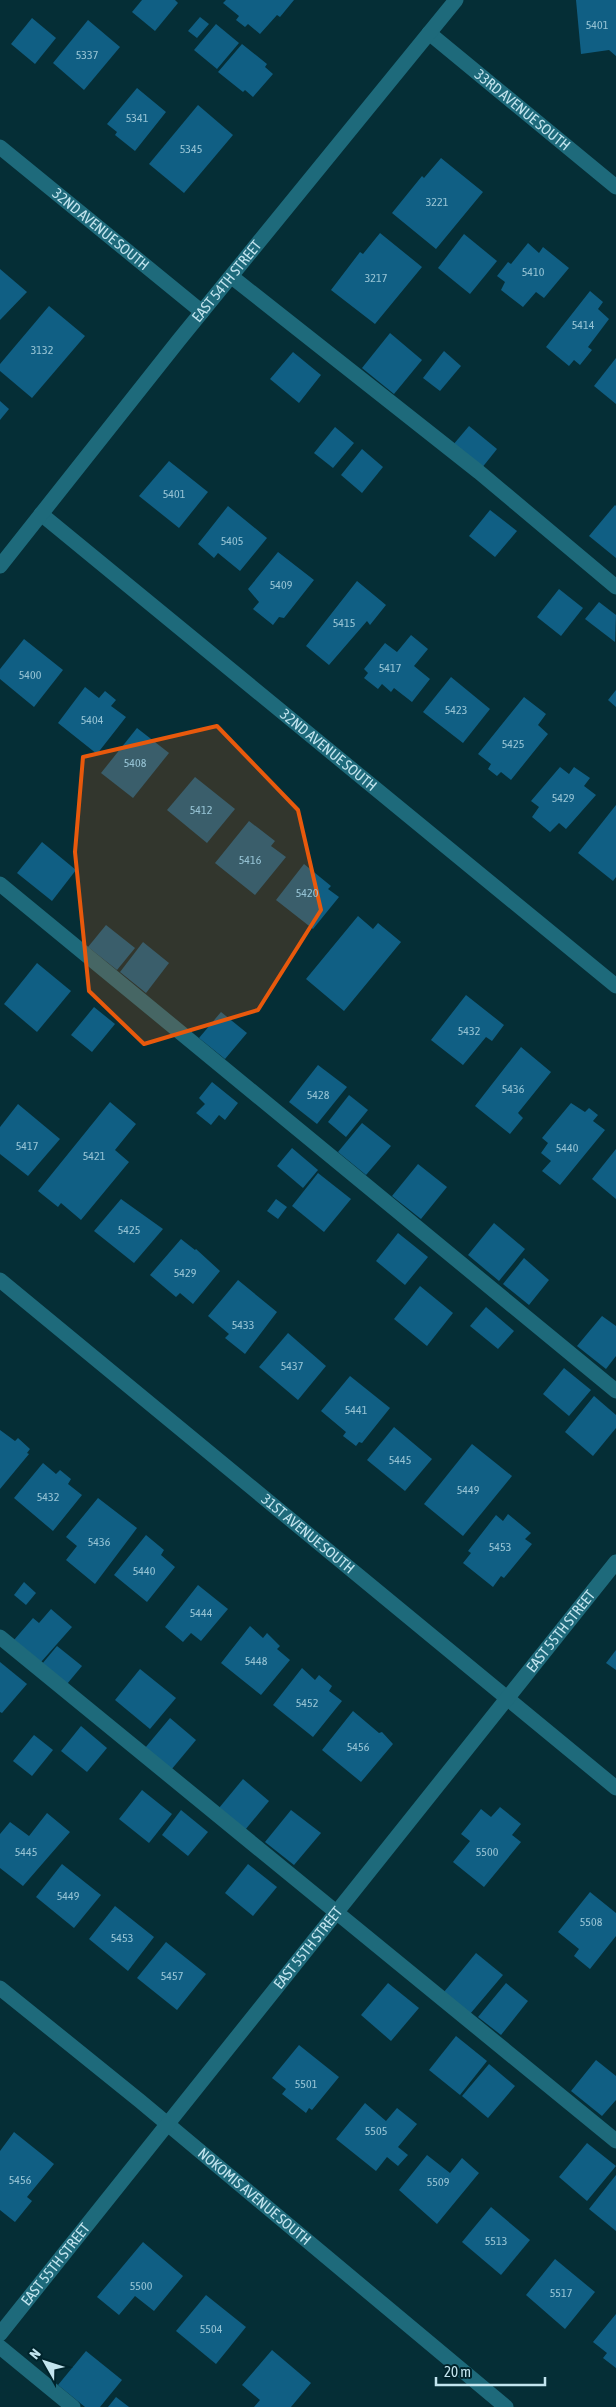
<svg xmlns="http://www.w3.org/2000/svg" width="616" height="2407" font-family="'Asap Condensed',sans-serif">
  <rect width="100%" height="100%" fill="#052e36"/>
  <!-- building -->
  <g fill="#105f84">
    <path d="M142 0H175L178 3 155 31 132 12Z"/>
    <path d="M226 0H294L280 17 277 15 260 34 248 24 245 27 236 20 239 16 223 3Z"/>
    <path d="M576 0H616V56L609 50 581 54Z"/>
    <path d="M200 17 209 24 197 38 188 31Z"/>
    <path d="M32 18 56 38 35 64 11 44Z"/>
    <path d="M88 20 120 47 84 90 53 63Z"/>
    <path d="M216 24 239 43 217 69 194 50Z"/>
    <path d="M242 44 267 64 265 67 273 74 253 97 245 90 243 92 218 72Z"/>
    <path d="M137 88 166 112 135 151 115 135 117 132 107 124Z"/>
    <path d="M198 105 233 135 184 193 149 164Z"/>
    <path d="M441 158 483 192 436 249 392 213 422 176 424 178Z"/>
    <path d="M380 233 422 267 375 324 331 290 360 252 363 254Z"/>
    <path d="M464 234 497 261 470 294 438 268Z"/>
    <path d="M528 243 539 253 543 247 569 268 544 298 536 292 523 307 501 290 505 282 497 276 508 262 511 264Z"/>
    <path d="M0 269 27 292 0 320Z"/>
    <path d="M590 291 603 302 598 309 609 319 588 347 592 350 580 365 574 360 569 366 546 347Z"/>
    <path d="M49 306 85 336 32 398 0 371V364Z"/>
    <path d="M390 333 422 360 394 394 362 368Z"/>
    <path d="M444 351 461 366 440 391 423 378Z"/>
    <path d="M293 352 321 375 299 403 270 379Z"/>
    <path d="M616 358V404L594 386Z"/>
    <path d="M0 401 9 409 0 420Z"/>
    <path d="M469 426 497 449 481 469 453 445Z"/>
    <path d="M335 427 354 443 333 468 314 453Z"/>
    <path d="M362 449 383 467 362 493 341 475Z"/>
    <path d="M169 461 208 492 179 528 139 496Z"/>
    <path d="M615 505 616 506V558L589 536Z"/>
    <path d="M228 506 267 538 240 571 218 553 214 558 198 544Z"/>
    <path d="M490 510 517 531 495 557 469 536Z"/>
    <path d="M278 552 314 580 284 618 279 617 273 625 253 609 259 602 248 589Z"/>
    <path d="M357 581 386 605 370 625 367 621 329 665 306 646Z"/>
    <path d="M559 589 583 608 561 636 537 617Z"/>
    <path d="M599 602 616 615 615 642 585 619Z"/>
    <path d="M411 635 428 649 414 666 430 679 412 702 394 688 391 692 382 684 378 689 364 678 368 673 364 669 385 643 397 652Z"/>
    <path d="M24 639 63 670 34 707 0 679V669Z"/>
    <path d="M451 677 490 709 463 743 423 712Z"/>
    <path d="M85 687 99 698 105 691 116 700 111 706 126 717 97 754 58 723Z"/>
    <path d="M616 690V707L608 700Z"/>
    <path d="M524 697 546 714 538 725 548 734 511 780 501 772 497 776 488 769 491 764 478 754Z"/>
    <path d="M137 728 169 753 133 798 101 773Z"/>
    <path d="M560 767 569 774 574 767 590 778 584 786 596 795 566 829 559 823 550 832 532 817 539 807 531 801Z"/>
    <path d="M195 777 235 809 207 843 167 810Z"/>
    <path d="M616 805V877L613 881 578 853Z"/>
    <path d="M249 821 275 841 271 846 286 857 255 895 215 863Z"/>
    <path d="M42 842 76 870 52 901 17 873Z"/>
    <path d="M304 864 331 886 328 889 339 897 313 929 276 900Z"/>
    <path d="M358 916 373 929 378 923 401 942 344 1011 306 979Z"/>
    <path d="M106 925 135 948 117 970 88 947Z"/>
    <path d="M143 942 169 963 146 993 120 972Z"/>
    <path d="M37 963 71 991 37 1032 4 1004Z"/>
    <path d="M466 995 504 1025 492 1041 486 1037 463 1065 431 1040Z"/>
    <path d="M94 1007 115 1024 92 1052 71 1035Z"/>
    <path d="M221 1012 247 1033 225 1059 199 1038Z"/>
    <path d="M521 1047 551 1072 518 1113 523 1118 510 1134 475 1106Z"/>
    <path d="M318 1065 347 1087 317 1124 289 1102Z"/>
    <path d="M212 1082 238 1103 225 1120 219 1115 211 1125 196 1113 205 1104 199 1098Z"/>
    <path d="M349 1095 368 1110 346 1137 328 1122Z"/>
    <path d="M110 1102 136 1124 115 1150 129 1162 81 1220 61 1203 58 1207 38 1191Z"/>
    <path d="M571 1103 585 1112 589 1108 598 1115 593 1121 605 1130 560 1185 542 1171 551 1161 541 1153 548 1143 542 1138Z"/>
    <path d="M18 1104 60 1139 28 1176 0 1154V1127Z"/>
    <path d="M362 1123 391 1146 366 1175 338 1152Z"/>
    <path d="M292 1148 318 1170 303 1188 277 1166Z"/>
    <path d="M616 1149V1199L592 1179Z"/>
    <path d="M418 1164 447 1187 421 1219 392 1196Z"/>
    <path d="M318 1173 351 1199 324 1232 292 1206Z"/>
    <path d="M121 1199 163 1229 134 1263 94 1231Z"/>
    <path d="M276 1199 287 1207 278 1219 267 1211Z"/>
    <path d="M494 1223 525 1249 499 1281 468 1255Z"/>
    <path d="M398 1233 428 1257 405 1285 376 1261Z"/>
    <path d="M181 1239 195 1250 196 1249 220 1271 193 1304 180 1293 176 1297 150 1275Z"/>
    <path d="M524 1258 549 1280 529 1305 503 1284Z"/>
    <path d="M238 1280 277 1312 245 1354 225 1338 229 1334 208 1316Z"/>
    <path d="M420 1286 453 1313 427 1346 394 1319Z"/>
    <path d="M486 1307 514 1331 498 1349 470 1326Z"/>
    <path d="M602 1316 616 1326V1356L606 1369 577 1346Z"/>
    <path d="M288 1333 326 1366 298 1400 259 1367Z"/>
    <path d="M564 1368 591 1390 569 1416 543 1394Z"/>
    <path d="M350 1376 390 1408 362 1443 359 1442 356 1446 343 1436 346 1432 321 1411Z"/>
    <path d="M594 1396 616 1415V1428L593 1456 565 1432Z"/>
    <path d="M394 1427 432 1459 405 1491 367 1460Z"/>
    <path d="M0 1430 15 1441 18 1438 30 1449 27 1453 29 1454 0 1489Z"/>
    <path d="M472 1444 512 1476 463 1536 424 1504Z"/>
    <path d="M43 1463 56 1474 60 1470 71 1479 68 1484 82 1495 53 1531 14 1498Z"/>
    <path d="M98 1498 137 1528 95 1584 66 1560 77 1546 66 1537Z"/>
    <path d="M508 1514 531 1533 525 1539 532 1544 504 1578 501 1576 493 1587 463 1563 471 1553 468 1551 496 1515 503 1521Z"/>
    <path d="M146 1535 164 1550 161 1555 175 1567 147 1602 114 1575Z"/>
    <path d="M24 1582 36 1593 26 1605 14 1595Z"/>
    <path d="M198 1585 228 1609 201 1641 191 1633 183 1642 165 1627Z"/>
    <path d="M51 1609 72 1627 41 1662 14 1640 33 1618 39 1623Z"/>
    <path d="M250 1626 263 1638 267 1633 280 1646 277 1649 290 1660 261 1695 221 1663Z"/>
    <path d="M57 1646 82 1666 67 1684 42 1664Z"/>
    <path d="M616 1650V1670L606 1663Z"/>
    <path d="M0 1662 27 1684 2 1713 0 1712Z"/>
    <path d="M302 1668 315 1680 319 1675 332 1686 329 1691 342 1701 313 1737 273 1705Z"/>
    <path d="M140 1669 176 1698 150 1729 115 1700Z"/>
    <path d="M353 1711 379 1733 382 1732 393 1744 361 1782 322 1750Z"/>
    <path d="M170 1718 196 1740 171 1770 145 1748Z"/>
    <path d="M81 1726 107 1748 87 1772 61 1751Z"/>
    <path d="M34 1735 53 1750 32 1776 13 1761Z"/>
    <path d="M243 1779 269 1801 245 1830 219 1808Z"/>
    <path d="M142 1790 172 1814 149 1843 119 1819Z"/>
    <path d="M500 1807 521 1824 512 1835 521 1842 484 1887 453 1862 470 1841 461 1834 481 1809 491 1817Z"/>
    <path d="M181 1810 208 1832 188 1856 162 1835Z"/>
    <path d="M291 1810 321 1833 294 1865 265 1842Z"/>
    <path d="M47 1813 70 1832 23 1886 0 1868V1834L10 1822 29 1836Z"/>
    <path d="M62 1864 101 1895 74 1928 36 1897Z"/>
    <path d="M248 1864 277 1887 253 1916 225 1893Z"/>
    <path d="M590 1892 616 1913V1936L590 1969 574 1956 579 1949 558 1932Z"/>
    <path d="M115 1906 154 1937 128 1971 89 1939Z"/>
    <path d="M166 1942 206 1974 177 2010 137 1978Z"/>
    <path d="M476 1953 503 1975 470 2014 444 1992Z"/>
    <path d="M388 1983 419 2008 391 2041 361 2015Z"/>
    <path d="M506 1983 528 2001 501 2035 478 2017Z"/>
    <path d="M456 2036 487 2061 460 2095 429 2070Z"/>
    <path d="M299 2045 339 2077 312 2110 309 2108 306 2113 282 2094 286 2089 272 2078Z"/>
    <path d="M596 2060 616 2076V2100L602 2116 571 2091Z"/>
    <path d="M489 2064 515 2086 488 2118 462 2096Z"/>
    <path d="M365 2103 386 2121 397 2108 417 2124 398 2147 408 2155 398 2166 387 2157 376 2171 336 2139Z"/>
    <path d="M14 2132 54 2164 27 2197 32 2201 15 2222 0 2210V2151Z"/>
    <path d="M587 2143 616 2166 587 2201 559 2177Z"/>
    <path d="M427 2155 450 2173 462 2158 479 2173 437 2224 399 2190Z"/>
    <path d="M616 2175V2231L589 2209Z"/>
    <path d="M491 2207 530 2240 501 2275 462 2242Z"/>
    <path d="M143 2242 183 2276 154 2311 135 2296 119 2315 97 2297Z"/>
    <path d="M555 2259 595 2292 565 2329 526 2295Z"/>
    <path d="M206 2295 246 2327 216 2364 176 2331Z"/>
    <path d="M616 2314V2368L603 2358 607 2353 593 2342Z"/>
    <path d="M272 2350 311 2383 291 2407H254L260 2400 242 2385Z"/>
    <path d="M86 2351 122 2380 100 2407H85L58 2385Z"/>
    <path d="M116 2397 129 2407H108Z"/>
  </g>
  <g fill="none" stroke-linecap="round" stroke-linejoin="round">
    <!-- minor -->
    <g stroke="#1e6a7b" stroke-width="15">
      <path id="s1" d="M429 33 616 187"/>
      <path id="s2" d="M0 147 202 312"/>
      <path d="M232 277 479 472 616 587"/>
      <path id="s3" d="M41 514 616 986"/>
      <path id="s4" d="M0 566 179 340 456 0"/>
      <path d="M0 884 616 1391"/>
      <path id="s5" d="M0 1280 616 1788"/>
      <path d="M0 1637 616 2141"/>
      <path id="s6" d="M0 1988 140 2101 506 2407"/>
      <path id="s7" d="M0 2334 616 1562"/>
      <path d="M0 2347 73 2407"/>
    </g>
  </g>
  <!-- marked area -->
  <path fill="#e8590c" fill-opacity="0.2" stroke="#e8590c" stroke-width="4" stroke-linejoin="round" d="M217 726 298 810 321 910 258 1010 144 1044 89 991 75 852 83 757Z"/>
  <g text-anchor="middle" stroke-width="4" stroke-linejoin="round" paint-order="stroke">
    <!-- number labels -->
    <g font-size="12" fill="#96c3d4">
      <text x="597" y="29">5401</text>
      <text x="87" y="59">5337</text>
      <text x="137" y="122">5341</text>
      <text x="191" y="153">5345</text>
      <text x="437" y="206">3221</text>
      <text x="533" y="276">5410</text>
      <text x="376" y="282">3217</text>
      <text x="583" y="329">5414</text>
      <text x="42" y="354">3132</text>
      <text x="174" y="498">5401</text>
      <text x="232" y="545">5405</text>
      <text x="281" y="589">5409</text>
      <text x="344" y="627">5415</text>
      <text x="390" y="672">5417</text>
      <text x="30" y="679">5400</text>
      <text x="456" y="714">5423</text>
      <text x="92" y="724">5404</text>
      <text x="513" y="748">5425</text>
      <text x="135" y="767">5408</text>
      <text x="563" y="802">5429</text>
      <text x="201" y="814">5412</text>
      <text x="250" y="864">5416</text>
      <text x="307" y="897">5420</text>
      <text x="469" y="1035">5432</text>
      <text x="513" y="1093">5436</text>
      <text x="318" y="1099">5428</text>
      <text x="27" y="1150">5417</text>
      <text x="567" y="1152">5440</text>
      <text x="94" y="1160">5421</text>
      <text x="129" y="1234">5425</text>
      <text x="185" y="1277">5429</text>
      <text x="243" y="1329">5433</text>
      <text x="292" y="1370">5437</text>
      <text x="356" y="1414">5441</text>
      <text x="400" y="1464">5445</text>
      <text x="468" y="1494">5449</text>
      <text x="48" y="1501">5432</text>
      <text x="99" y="1546">5436</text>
      <text x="500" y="1551">5453</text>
      <text x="144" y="1575">5440</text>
      <text x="201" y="1617">5444</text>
      <text x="256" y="1665">5448</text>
      <text x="307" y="1707">5452</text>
      <text x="358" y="1751">5456</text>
      <text x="26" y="1856">5445</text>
      <text x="487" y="1856">5500</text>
      <text x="68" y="1900">5449</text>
      <text x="591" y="1926">5508</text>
      <text x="122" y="1942">5453</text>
      <text x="172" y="1980">5457</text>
      <text x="306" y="2088">5501</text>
      <text x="376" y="2135">5505</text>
      <text x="20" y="2184">5456</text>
      <text x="438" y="2186">5509</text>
      <text x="496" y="2245">5513</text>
      <text x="141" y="2290">5500</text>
      <text x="561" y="2297">5517</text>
      <text x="211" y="2333">5504</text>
    </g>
    <!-- street labels -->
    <g font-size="15" fill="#c2e4ee" stroke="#00242c">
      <text dy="5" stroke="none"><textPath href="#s1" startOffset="121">33RD AVENUE SOUTH</textPath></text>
      <text dy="5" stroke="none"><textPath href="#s2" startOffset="130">32ND AVENUE SOUTH</textPath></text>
      <text dy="5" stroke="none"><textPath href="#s4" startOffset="364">EAST 54TH STREET</textPath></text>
      <text dy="5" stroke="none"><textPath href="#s3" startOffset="372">32ND AVENUE SOUTH</textPath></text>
      <text dy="5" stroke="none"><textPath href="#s5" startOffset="399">31ST AVENUE SOUTH</textPath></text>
      <text dy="5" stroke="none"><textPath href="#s7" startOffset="899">EAST 55TH STREET</textPath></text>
      <text dy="5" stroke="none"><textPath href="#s7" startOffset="494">EAST 55TH STREET</textPath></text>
      <text dy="5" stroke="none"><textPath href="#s6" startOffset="329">NOKOMIS AVENUE SOUTH</textPath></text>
      <text dy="5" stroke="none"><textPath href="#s7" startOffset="89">EAST 55TH STREET</textPath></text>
    </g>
  </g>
  <!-- north arrow -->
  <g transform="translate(45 2362) rotate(309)" stroke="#00242c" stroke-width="4" paint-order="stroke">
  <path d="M0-4L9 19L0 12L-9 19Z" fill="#c2e4ee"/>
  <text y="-8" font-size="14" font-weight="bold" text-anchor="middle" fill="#c2e4ee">N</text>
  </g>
  <!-- scale -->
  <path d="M436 2377v8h109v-8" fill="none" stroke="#c2e4ee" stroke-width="2.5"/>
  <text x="444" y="2377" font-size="15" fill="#c2e4ee" stroke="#00242c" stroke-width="4" paint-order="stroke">20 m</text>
</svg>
